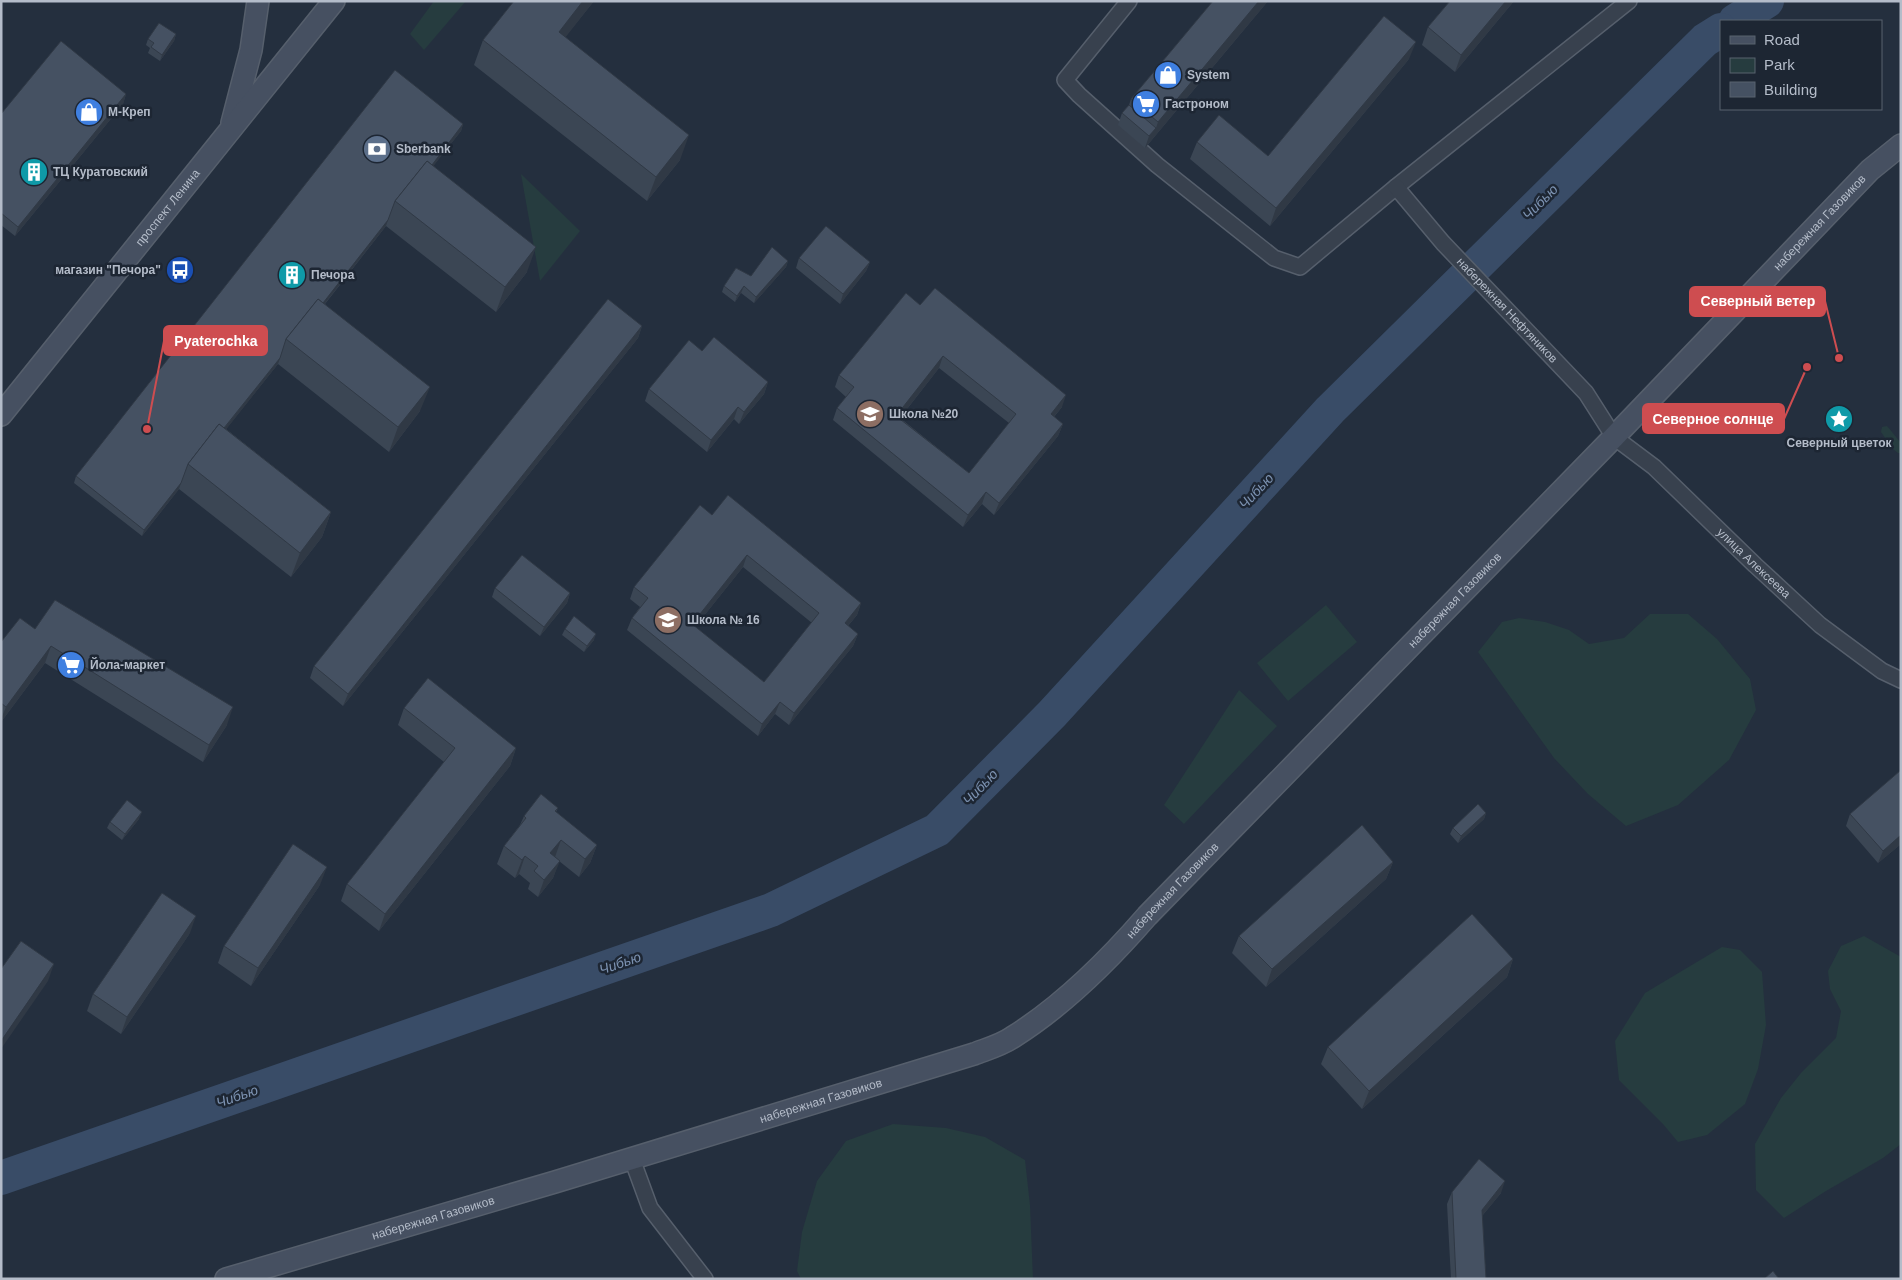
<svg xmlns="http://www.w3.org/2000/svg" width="1902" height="1280" font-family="Helvetica,sans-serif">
  <rect width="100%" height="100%" fill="#242f3e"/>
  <!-- green -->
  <g fill="#263c3f">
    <path d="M434 1H466L424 50 410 34Z"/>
    <path d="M521 174 580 231 540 281Z"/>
    <path d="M1887 426 1901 443V453H1898L1893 449 1881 432 1882 427Z"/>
    <path d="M1326 605 1357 642 1288 701 1257 663Z"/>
    <path d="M1650 614H1688L1717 639 1750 679 1756 710 1729 760 1678 805 1626 826 1588 794 1554 758 1478 652 1502 622 1519 618 1545 622 1569 630 1589 644 1624 638Z"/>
    <path d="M1239 690 1277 726 1184 824 1164 805Z"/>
    <path d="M1864 936 1901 957V1144L1883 1158 1826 1191 1784 1218 1756 1190 1755 1144 1781 1098 1801 1073 1836 1038 1841 1011 1830 989 1828 971 1841 946Z"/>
    <path d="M1722 947 1740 950 1762 972 1766 1025 1758 1069 1745 1104 1707 1135 1678 1142 1663 1124 1619 1080 1615 1041 1645 993Z"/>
    <path d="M893 1124 946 1128 985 1137 1025 1160 1030 1205 1033 1279H801L797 1271 802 1232 817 1181 846 1141Z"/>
  </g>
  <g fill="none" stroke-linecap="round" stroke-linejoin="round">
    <!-- river -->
    <g stroke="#394c67" stroke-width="34">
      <path d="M1735 21 1767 1"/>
      <path d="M1 1178 771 910 937 830 1052 714 1330 410 1705 40 1721 30"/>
    </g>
    <defs>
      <g id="minor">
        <path d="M1129 1 1065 80 1079 95 1157 165 1274 258 1300 267 1396 187 1629 1"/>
        <path id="s1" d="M1396 187 1443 243 1586 393 1614 437 1654 467 1755 565 1820 625 1882 671 1901 680"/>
        <path d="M632 1159 650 1208 705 1279"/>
      </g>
      <g id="secondary">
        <path d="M232 123 251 50 258 1"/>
        <path id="s2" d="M1 415 334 1"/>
        <path id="s3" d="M226 1279 555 1182 974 1054C987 1049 1002 1045 1013 1037 1064 1005 1108 961 1147 916L1614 437 1870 170 1901 145"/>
      </g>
    </defs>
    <!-- minor casing -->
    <use href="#minor" stroke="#565f6c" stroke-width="18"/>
    <!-- secondary casing -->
    <use href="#secondary" stroke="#565f6c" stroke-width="24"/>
    <!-- minor -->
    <use href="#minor" stroke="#38414e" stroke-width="15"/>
    <!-- secondary -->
    <use href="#secondary" stroke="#465061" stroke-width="21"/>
  </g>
  <!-- wall -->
  <g fill="#3b4654" fill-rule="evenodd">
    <path d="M514 1H594L565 37 680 160 647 201 474 65 483 40Z"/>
    <path d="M1213 1H1268L1145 148 1118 125 1122 113 1129 105 1131 99Z"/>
    <path d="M1450 1H1514L1455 72 1422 45 1428 27Z"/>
    <path d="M176 34 174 41 160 61 148 53 150 48 146 45 148 39Z"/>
    <path d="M1409 59 1270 226 1190 159 1197 142 1268 156Z"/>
    <path d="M126 94 123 104 15 236 1 225V114Z"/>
    <path d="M463 124 461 131 433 166 527 272 496 312 386 226 325 304 420 411 389 452 278 364 226 429 331 512 322 537 291 577 179 489 142 536 74 483 76 476Z"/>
    <path d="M799 258 870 262 866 271 840 304 796 268Z"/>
    <path d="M788 261 786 267 754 303 741 293 735 302 722 292 724 286 751 276Z"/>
    <path d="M920 305 1062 407 1054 417 1063 424 1058 436 994 515 982 504 963 527 833 420 837 408 846 397 835 387 839 375ZM939 368 1009 423 969 473 900 418Z"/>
    <path d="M642 326 638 338 343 706 310 678 314 666Z"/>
    <path d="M702 351 768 382 764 394 739 424 734 419 707 452 645 401 649 389Z"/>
    <path d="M712 515 861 603 857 615 848 626 858 634 853 646 789 725 775 714 758 736 627 630 632 618 640 607 630 599 634 587ZM743 567 812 623 764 682 695 627Z"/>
    <path d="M495 588 570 593 567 603 540 636 492 597Z"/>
    <path d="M35 629 227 725 203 762 45 663 1 722V642Z"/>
    <path d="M565 629 594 640 584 652 562 635Z"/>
    <path d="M404 708 516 748 510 766 379 931 341 901 347 884 444 762 398 725Z"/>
    <path d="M558 808 556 812 597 845 590 863 579 877 559 861 553 878 538 897 528 889 530 883 519 874 515 878 497 864 504 846 520 825 524 816Z"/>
    <path d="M1486 813 1484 819 1458 843 1450 834 1453 828Z"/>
    <path d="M1850 814 1901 844 1878 863 1846 826Z"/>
    <path d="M139 819 122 840 107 828 110 822Z"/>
    <path d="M1393 862 1386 879 1266 987 1232 953 1239 936Z"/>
    <path d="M320 885 251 986 218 963 224 946Z"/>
    <path d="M190 933 121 1034 87 1011 93 994Z"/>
    <path d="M1513 959 1507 977 1362 1109 1321 1064 1328 1047Z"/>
    <path d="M1452 1192 1501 1193 1482 1216 1486 1279H1451L1447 1204Z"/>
  </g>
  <!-- shaded-wall -->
  <g fill="#303945">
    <path d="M583 1H594L550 57 559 32Z"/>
    <path d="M1259 1H1268L1145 148 1149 136 1156 128 1158 122Z"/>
    <path d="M1506 1H1514L1455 72 1461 55Z"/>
    <path d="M176 34 174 41 160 61 162 55Z"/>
    <path d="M1416 42 1409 59 1270 226 1276 208Z"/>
    <path d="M126 94 123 104 15 236 18 227Z"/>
    <path d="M463 124 461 131 402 206 400 205Z"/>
    <path d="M689 135 680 160 647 201 656 177Z"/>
    <path d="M388 220 386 226 293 344 291 343Z"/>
    <path d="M536 247 527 272 496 312 505 287Z"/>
    <path d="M788 261 786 267 754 303 756 297Z"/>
    <path d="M870 262 866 271 840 304 843 294Z"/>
    <path d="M744 286 741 293 735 302 737 296Z"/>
    <path d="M642 326 638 338 343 706 348 694Z"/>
    <path d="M943 356 939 368 892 428 896 416Z"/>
    <path d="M280 358 278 364 194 470 193 468Z"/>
    <path d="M768 382 764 394 739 424 744 412Z"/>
    <path d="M430 387 420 411 389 452 398 427Z"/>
    <path d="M1066 395 1062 407 1046 426 1051 414Z"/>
    <path d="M738 407 734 419 707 452 711 440Z"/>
    <path d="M1063 424 1058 436 994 515 999 503Z"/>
    <path d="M181 483 179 489 142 536 144 530Z"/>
    <path d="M986 492 982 504 963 527 968 515Z"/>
    <path d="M331 512 322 537 291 577 300 553Z"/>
    <path d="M747 555 743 567 687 637 692 624Z"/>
    <path d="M570 593 567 603 540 636 544 627Z"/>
    <path d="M861 603 857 615 840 635 845 623Z"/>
    <path d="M596 634 594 640 584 652 587 646Z"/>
    <path d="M858 634 853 646 789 725 794 713Z"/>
    <path d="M51 646 45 663 1 722V719L6 707Z"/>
    <path d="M780 702 775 714 758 736 762 724Z"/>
    <path d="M233 707 227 725 203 762 209 745Z"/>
    <path d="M516 748 510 766 379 931 385 914Z"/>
    <path d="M142 812 139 819 122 840 125 834Z"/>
    <path d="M1486 813 1484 819 1458 843 1461 836Z"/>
    <path d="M1901 835V844L1878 863 1883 851Z"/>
    <path d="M561 840 555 857 550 853Z"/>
    <path d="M597 845 590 863 579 877 585 859Z"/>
    <path d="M525 856 519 874 515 878 522 860Z"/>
    <path d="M560 861 553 878 538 897 544 880Z"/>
    <path d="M1393 862 1386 879 1266 987 1272 969Z"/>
    <path d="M327 867 320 885 251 986 258 968Z"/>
    <path d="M196 916 190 933 121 1034 127 1017Z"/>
    <path d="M1513 959 1507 977 1362 1109 1369 1091Z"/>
    <path d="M54 964 48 981 1 1049V1041Z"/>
    <path d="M1505 1181 1501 1193 1477 1222 1482 1210Z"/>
  </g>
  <!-- building -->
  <g fill="#455162" stroke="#303945" fill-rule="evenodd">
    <path d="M514 1H583L559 32 689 135 656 177 483 40Z"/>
    <path d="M1213 1H1259L1158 122 1131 99Z"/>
    <path d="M1450 1H1506L1461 55 1428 27Z"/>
    <path d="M1384 16 1416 42 1276 208 1197 142 1219 115 1268 156Z"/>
    <path d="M159 23 176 34 162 55 151 47 154 43 148 39Z"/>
    <path d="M61 41 126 94 18 227 1 213V114Z"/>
    <path d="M395 70 463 124 432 165 427 161 395 201 388 220 323 303 318 299 286 339 280 358 224 428 219 424 188 464 181 483 144 530 76 476Z"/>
    <path d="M1129 105 1156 128 1149 136 1122 113Z"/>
    <path d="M427 161 536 247 505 287 395 201Z"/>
    <path d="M826 226 870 262 843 294 799 258Z"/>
    <path d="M772 247 788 261 756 297 744 286 737 296 724 286 736 268 751 276Z"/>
    <path d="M935 288 1066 395 1051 414 1063 424 999 503 986 492 968 515 837 408 854 387 839 375 906 293 920 305ZM943 356 1016 414 969 473 896 416Z"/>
    <path d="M318 299 430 387 398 427 286 339Z"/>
    <path d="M608 299 642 326 348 694 314 666Z"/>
    <path d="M714 337 768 382 744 412 738 407 711 440 649 389 689 340 702 351Z"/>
    <path d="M219 424 331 512 300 553 188 464Z"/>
    <path d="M728 495 861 603 845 623 858 634 794 713 780 702 762 724 632 618 648 598 634 587 700 505 712 515ZM747 555 819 613 764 682 692 624Z"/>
    <path d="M522 555 570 593 544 627 495 588Z"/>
    <path d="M55 600 233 707 209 745 51 646 6 707 1 703V642L20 618 35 629Z"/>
    <path d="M574 616 596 634 587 646 565 629Z"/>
    <path d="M428 678 516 748 385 914 347 884 455 748 404 708Z"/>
    <path d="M1901 770V835L1883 851 1850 814Z"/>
    <path d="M541 794 558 808 555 811 597 845 585 859 561 840 550 853 560 861 544 880 534 871 538 866 525 856 522 860 504 846 526 818 524 816Z"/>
    <path d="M127 800 142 812 125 834 110 822Z"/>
    <path d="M1478 804 1486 813 1461 836 1453 828Z"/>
    <path d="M1362 825 1393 862 1272 969 1239 936Z"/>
    <path d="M293 844 327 867 258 968 224 946Z"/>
    <path d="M162 893 196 916 127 1017 93 994Z"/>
    <path d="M1472 914 1513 959 1369 1091 1328 1047Z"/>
    <path d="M21 941 54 964 1 1041V969Z"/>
    <path d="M1479 1159 1505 1181 1482 1210 1486 1279H1456L1452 1192Z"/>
    <path d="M1773 1271 1779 1279H1764Z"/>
  </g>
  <!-- icons -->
  <defs>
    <symbol id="shop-disc" viewBox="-11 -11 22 22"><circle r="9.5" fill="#3f7fe0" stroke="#1d2633"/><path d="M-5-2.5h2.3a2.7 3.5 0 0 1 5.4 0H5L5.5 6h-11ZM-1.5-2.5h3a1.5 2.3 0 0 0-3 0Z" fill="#fff"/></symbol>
    <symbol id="supermarket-disc" viewBox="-11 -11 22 22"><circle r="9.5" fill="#3f7fe0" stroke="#1d2633"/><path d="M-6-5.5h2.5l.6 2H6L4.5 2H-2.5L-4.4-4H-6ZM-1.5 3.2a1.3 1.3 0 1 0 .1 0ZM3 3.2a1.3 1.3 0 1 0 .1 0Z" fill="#fff"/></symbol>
    <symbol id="bank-disc" viewBox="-11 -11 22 22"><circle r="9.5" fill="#5c6f8a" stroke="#1d2633"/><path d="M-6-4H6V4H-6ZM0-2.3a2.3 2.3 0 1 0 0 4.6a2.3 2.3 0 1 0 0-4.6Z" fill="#fff"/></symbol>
    <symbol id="building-disc" viewBox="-11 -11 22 22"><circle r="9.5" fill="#0f9aa8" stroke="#1d2633"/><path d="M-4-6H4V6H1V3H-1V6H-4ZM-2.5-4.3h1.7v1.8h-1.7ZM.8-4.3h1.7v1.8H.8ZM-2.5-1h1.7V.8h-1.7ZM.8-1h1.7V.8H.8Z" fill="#fff"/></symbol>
    <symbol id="bus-disc" viewBox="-11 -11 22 22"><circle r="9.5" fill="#1a4fb4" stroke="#1d2633"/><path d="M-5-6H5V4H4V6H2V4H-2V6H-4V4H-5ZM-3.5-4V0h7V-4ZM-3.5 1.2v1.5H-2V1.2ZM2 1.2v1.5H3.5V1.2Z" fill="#fff"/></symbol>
    <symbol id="school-disc" viewBox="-11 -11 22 22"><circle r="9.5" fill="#8d6e63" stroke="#1d2633"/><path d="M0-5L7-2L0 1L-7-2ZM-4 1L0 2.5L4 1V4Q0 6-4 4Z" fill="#fff"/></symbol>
    <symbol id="sight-disc" viewBox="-11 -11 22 22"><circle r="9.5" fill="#0f9aa8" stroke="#1d2633"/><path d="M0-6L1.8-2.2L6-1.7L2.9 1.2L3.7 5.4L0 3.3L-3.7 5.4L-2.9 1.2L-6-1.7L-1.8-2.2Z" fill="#fff"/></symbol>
  </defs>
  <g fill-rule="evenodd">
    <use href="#shop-disc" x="1152" y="59" width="32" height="32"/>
    <use href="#supermarket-disc" x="1130" y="88" width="32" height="32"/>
    <use href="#shop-disc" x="73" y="96" width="32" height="32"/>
    <use href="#bank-disc" x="361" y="133" width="32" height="32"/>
    <use href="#building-disc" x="18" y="156" width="32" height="32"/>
    <use href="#bus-disc" x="164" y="254" width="32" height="32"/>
    <use href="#building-disc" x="276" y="259" width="32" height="32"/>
    <use href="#school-disc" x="854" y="398" width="32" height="32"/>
    <use href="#sight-disc" x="1823" y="403" width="32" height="32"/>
    <use href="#school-disc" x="652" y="604" width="32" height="32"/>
    <use href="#supermarket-disc" x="55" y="649" width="32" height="32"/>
  </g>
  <g text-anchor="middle" stroke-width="5" stroke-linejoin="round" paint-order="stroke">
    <!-- poi labels -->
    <g font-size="12" font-weight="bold" fill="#b4bcc9" stroke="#1d2633" text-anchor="start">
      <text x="1187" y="79">System</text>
      <text x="1165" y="108">Гастроном</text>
      <text x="108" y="116">М-Креп</text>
      <text x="396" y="153">Sberbank</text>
      <text x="53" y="176">ТЦ Куратовский</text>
      <text x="161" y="274" text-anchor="end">магазин "Печора"</text>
      <text x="311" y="279">Печора</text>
      <text x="889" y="418">Школа №20</text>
      <text x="1839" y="447" text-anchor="middle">Северный цветок</text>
      <text x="687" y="624">Школа № 16</text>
      <text x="90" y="669">Йола-маркет</text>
    </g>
    <!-- street labels -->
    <g font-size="12" fill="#b4bcc9" stroke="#1d2633">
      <text dy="4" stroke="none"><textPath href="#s2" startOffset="266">проспект Ленина</textPath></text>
      <text dy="4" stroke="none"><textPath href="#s3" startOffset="1971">набережная Газовиков</textPath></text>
      <text dy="4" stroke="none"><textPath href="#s1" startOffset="166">набережная Нефтяников</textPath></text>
      <text dy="4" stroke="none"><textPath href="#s1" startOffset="521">улица Алексеева</textPath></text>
      <text dy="4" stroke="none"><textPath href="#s3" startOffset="1446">набережная Газовиков</textPath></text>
      <text dy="4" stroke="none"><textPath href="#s3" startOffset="1041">набережная Газовиков</textPath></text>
      <text dy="4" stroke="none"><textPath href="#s3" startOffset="621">набережная Газовиков</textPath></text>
      <text dy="4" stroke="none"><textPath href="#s3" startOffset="216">набережная Газовиков</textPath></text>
    </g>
    <!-- water labels -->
    <g font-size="14" font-style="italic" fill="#7c92b1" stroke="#1d2633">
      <text transform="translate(1540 202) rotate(-45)" y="5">Чибью</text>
      <text transform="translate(1256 491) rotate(-47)" y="5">Чибью</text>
      <text transform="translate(980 787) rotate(-46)" y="5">Чибью</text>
      <text transform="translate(620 963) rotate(-19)" y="5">Чибью</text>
      <text transform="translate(237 1096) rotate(-19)" y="5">Чибью</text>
    </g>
  </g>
  <!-- callouts -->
  <path fill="none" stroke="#ce4d50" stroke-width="2" d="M1839 358L1825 301M147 429L164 341M1807 367L1784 419"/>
  <g fill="#ce4d50" stroke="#1d2633" stroke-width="2">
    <circle cx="1839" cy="358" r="5"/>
    <circle cx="147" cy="429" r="5"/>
    <circle cx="1807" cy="367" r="5"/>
  </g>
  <g fill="#ce4d50" stroke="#ce4d50" stroke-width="2">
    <rect x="1690" y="287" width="135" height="29" rx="5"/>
    <rect x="164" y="326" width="103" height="29" rx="5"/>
    <rect x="1643" y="404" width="141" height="29" rx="5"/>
  </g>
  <g font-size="14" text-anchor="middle" font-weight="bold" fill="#fff">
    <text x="1758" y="306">Северный ветер</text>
    <text x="216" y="346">Pyaterochka</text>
    <text x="1713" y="424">Северное солнце</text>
  </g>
  <!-- border -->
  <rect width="1902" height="1280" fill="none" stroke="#b4bcc9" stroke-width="5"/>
  <!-- legend -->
  <rect x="1720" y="20" width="162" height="90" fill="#1d2633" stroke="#59626f"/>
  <rect x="1730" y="36" width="25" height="8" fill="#465061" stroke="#59626f"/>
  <text x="1764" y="45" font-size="15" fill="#b4bcc9">Road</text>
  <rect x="1730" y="58" width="25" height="15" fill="#263c3f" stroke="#59626f"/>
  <text x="1764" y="70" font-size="15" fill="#b4bcc9">Park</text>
  <rect x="1730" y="82" width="25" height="15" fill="#455162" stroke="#59626f"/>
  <text x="1764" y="95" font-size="15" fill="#b4bcc9">Building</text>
</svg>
